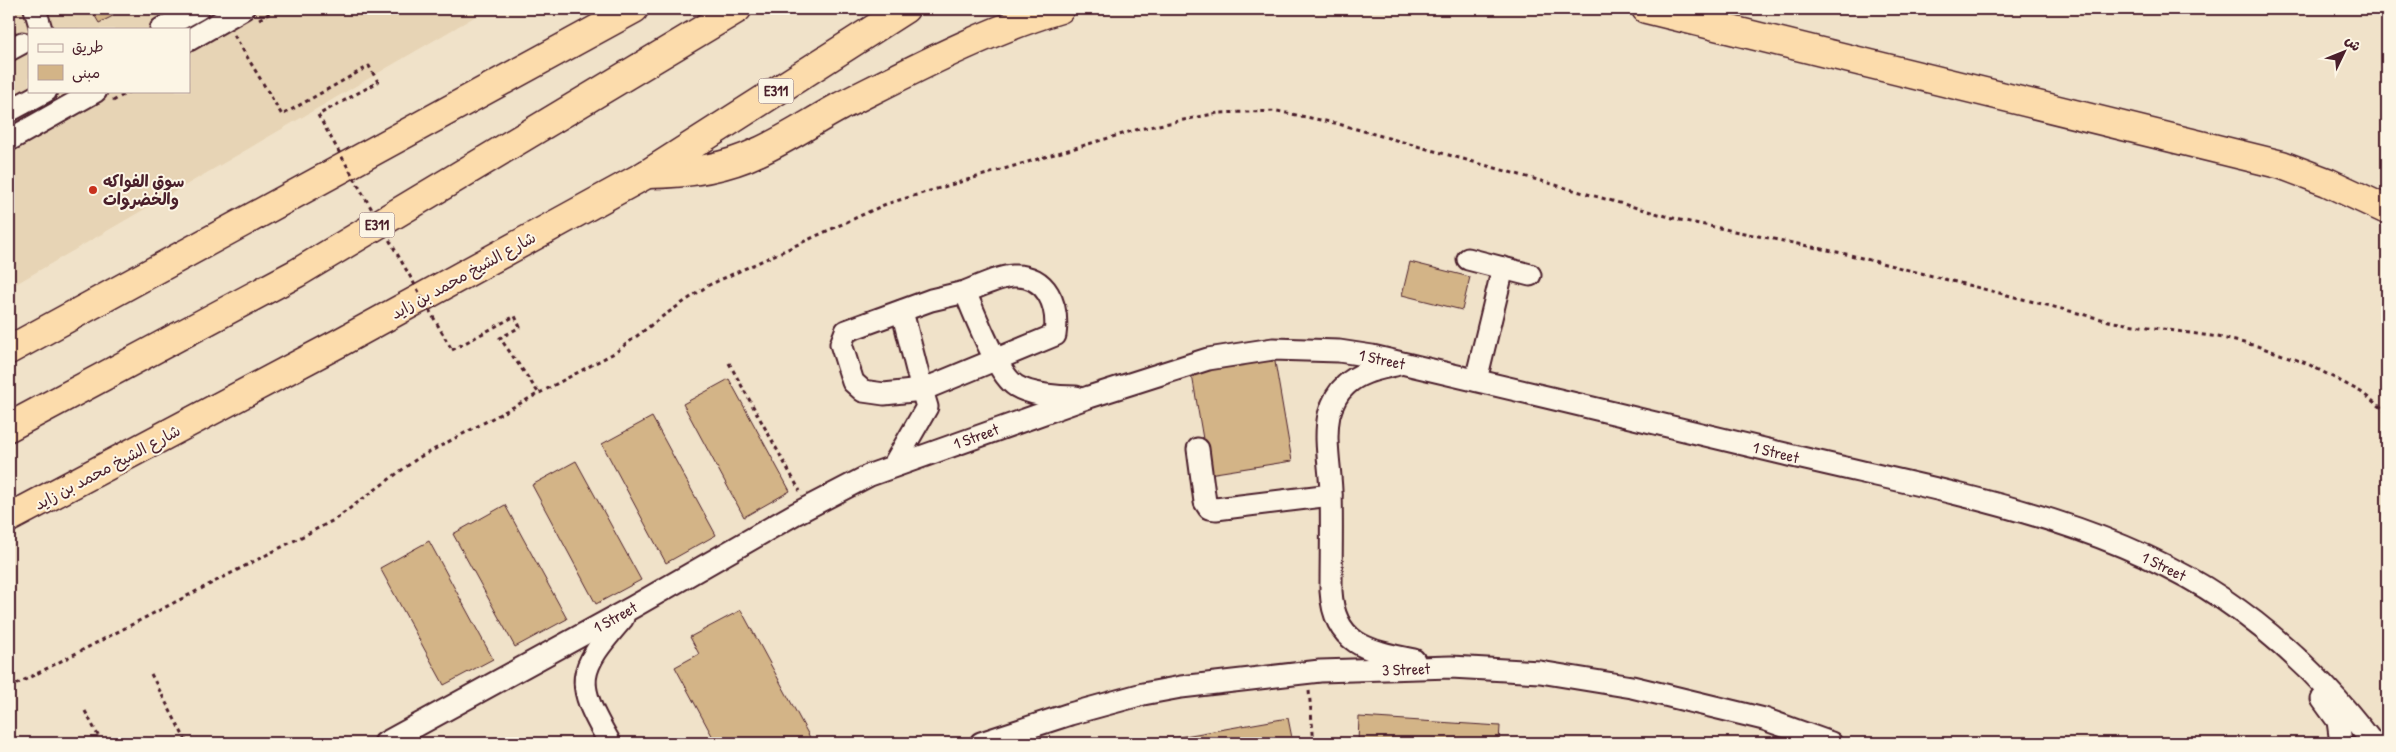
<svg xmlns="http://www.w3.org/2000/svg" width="2396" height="752" font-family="'Patrick Hand','Playpen Sans Arabic',sans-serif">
  <rect width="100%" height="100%" fill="#f0e2c9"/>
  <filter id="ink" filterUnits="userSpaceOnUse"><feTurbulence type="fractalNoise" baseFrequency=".02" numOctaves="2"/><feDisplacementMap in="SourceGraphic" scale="10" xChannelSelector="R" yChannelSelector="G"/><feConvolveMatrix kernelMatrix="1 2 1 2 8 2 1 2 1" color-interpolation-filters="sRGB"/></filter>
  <g filter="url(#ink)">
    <!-- built -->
    <path fill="#e7d4b5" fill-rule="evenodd" d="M9 9H488L9 288ZM29 29H189V91H29Z"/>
    <!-- building -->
    <g fill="#d3b487" stroke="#4a1f2b">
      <path d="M96 9H109L113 16 99 23 92 11Z"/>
      <path d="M1410 262 1470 277 1462 310 1402 295Z"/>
      <path d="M1274 356 1292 461 1209 474 1191 369Z"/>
      <path d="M729 379 790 491 744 517 683 404Z"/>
      <path d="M652 417 716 535 666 563 602 444Z"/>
      <path d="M576 461 641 580 596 604 532 485Z"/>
      <path d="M505 505 567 619 515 647 453 534Z"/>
      <path d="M429 541 493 659 444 685 380 568Z"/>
      <path d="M741 610 813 743H716L675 667 699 654 690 637Z"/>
      <path d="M1359 717 1500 726 1499 743H1358Z"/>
      <path d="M1288 718 1293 743H1157L1156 741Z"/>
    </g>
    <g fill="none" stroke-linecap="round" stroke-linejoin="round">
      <defs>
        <g id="minor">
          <path d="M35 9 41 29"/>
          <path d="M161 29 198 9"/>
          <path d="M189 40 243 9"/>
          <path d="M9 50 22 43"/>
          <path d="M9 111 46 91"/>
          <path d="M9 140 96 91"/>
          <path d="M1468 259 1530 275"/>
          <path d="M902 311 922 390 1055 335C1059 306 1047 274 1013 276 998 277 980 286 965 292"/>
          <path d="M1399 364C1380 369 1361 371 1346 385 1338 392 1332 404 1329 415 1324 439 1330 466 1331 491 1332 525 1331 558 1331 591 1334 645 1369 651 1414 660"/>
          <path d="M1476 380 1503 268"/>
          <path d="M1198 449 1205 502 1209 508 1216 509 1331 495"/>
          <path d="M893 466 927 407 922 390 884 394 863 391 853 382 841 344 846 331 931 300 965 292C975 314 997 374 1016 386 1031 395 1059 397 1076 397"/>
          <path d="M2322 699 2338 721 2341 743"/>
          <path d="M385 743 633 607 795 514 870 475 1089 397 1208 359 1273 349 1339 351 1372 356C1510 388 1647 421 1785 454 1929 489 2098 515 2223 599 2281 638 2331 688 2373 743"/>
          <path d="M610 743C574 681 576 672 623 618"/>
          <path d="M981 743 1070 714 1143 694 1181 687 1320 671 1451 667 1540 672 1632 687 1764 719 1831 743"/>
        </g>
        <g id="highway">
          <path d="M1646 9 2282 165 2327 182 2387 210"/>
          <path d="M647 174C685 174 723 169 758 152 787 139 813 121 841 106 913 70 983 32 1060 9"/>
          <path d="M9 350 634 9"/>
          <path d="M9 427 297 273 737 9"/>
          <path d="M9 518 339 343 647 174 905 9"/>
        </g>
      </defs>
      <!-- minor casing -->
      <use href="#minor" stroke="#4a1f2b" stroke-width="25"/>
      <!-- highway casing -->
      <use href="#highway" stroke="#4a1f2b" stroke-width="31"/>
      <!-- path -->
      <g stroke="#4a1f2b" stroke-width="3" stroke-dasharray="4 4" stroke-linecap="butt">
        <path d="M259 19 278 9"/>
        <path d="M234 35 282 115 369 66 378 82 318 115"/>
        <path d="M113 101 130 91"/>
        <path d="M452 350 515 316 520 327 500 338 538 392"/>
        <path d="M729 363 800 491"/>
        <path d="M151 674 187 743"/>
        <path d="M9 688 334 520 418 458 616 352 663 316 709 285 886 204 1139 129 1218 113 1277 111 1335 123 1680 220 1842 253 2113 322 2218 337 2257 346 2306 363 2361 392 2387 412"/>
        <path d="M1309 691 1314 743"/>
        <path d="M85 711 102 743"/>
      </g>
      <!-- minor -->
      <use href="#minor" stroke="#fcf5e5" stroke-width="21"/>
      <!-- highway -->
      <use href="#highway" stroke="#fcdcac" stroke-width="28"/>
      <!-- path-bridge -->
      <path stroke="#4a1f2b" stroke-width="3" stroke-dasharray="4 4" stroke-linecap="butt" d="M318 115 452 350"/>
    </g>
  </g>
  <!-- markers -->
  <circle fill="#c8321e" stroke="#fcf5e5" stroke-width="2" cx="93" cy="190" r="5"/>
  <g text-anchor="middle" stroke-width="4" stroke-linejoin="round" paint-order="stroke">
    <!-- shield labels -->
    <g fill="#fcf5e5" stroke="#7f5f63" stroke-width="1">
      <rect x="758.5" y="78.5" width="35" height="25" rx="4"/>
      <rect x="359.5" y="212.5" width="35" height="25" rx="4"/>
    </g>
    <g font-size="15" font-weight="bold" fill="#4a1f2b">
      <text x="776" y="96">E311</text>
      <text x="377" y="230">E311</text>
    </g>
    <!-- poi labels -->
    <g font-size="16" font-weight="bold" fill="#4a1f2b" stroke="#fcf5e5" text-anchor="start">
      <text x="103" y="187">سوق الفواكه<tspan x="103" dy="18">والخضروات</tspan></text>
    </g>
    <!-- street labels -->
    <g font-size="16" fill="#4a1f2b" stroke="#fcf5e5">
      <text transform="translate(463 275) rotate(-29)" y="6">شارع الشيخ محمد بن زايد</text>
      <text transform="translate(1382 359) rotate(12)" y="6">1 Street</text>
      <text transform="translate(976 436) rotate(-20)" y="6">1 Street</text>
      <text transform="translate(1776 452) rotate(14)" y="6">1 Street</text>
      <text transform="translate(107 467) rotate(-28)" y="6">شارع الشيخ محمد بن زايد</text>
      <text transform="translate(2164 566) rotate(26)" y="6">1 Street</text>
      <text transform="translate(615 617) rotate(-29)" y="6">1 Street</text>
      <text transform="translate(1406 669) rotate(-2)" y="6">3 Street</text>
    </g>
  </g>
  <!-- margin -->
  <rect width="2396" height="752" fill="none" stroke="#fcf5e5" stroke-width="30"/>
  <rect x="15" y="15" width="2366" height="722" fill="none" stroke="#4a1f2b" stroke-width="2" filter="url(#ink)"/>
  <!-- legend -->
  <rect x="28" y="28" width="162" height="65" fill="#fcf5e5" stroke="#b59f9b"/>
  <rect x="38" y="44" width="25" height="8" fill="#fcf5e5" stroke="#b59f9b"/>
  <text x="72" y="52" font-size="15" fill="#4a1f2b">طريق</text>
  <rect x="38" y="65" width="25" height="15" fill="#d3b487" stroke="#b59f9b"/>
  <text x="72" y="78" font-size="15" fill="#4a1f2b">مبنى</text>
  <!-- north arrow -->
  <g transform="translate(2344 52) rotate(47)" stroke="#fcf5e5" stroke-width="4" paint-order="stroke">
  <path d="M0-4L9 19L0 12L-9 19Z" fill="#4a1f2b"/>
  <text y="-8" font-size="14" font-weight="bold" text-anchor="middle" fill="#4a1f2b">ش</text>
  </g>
</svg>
